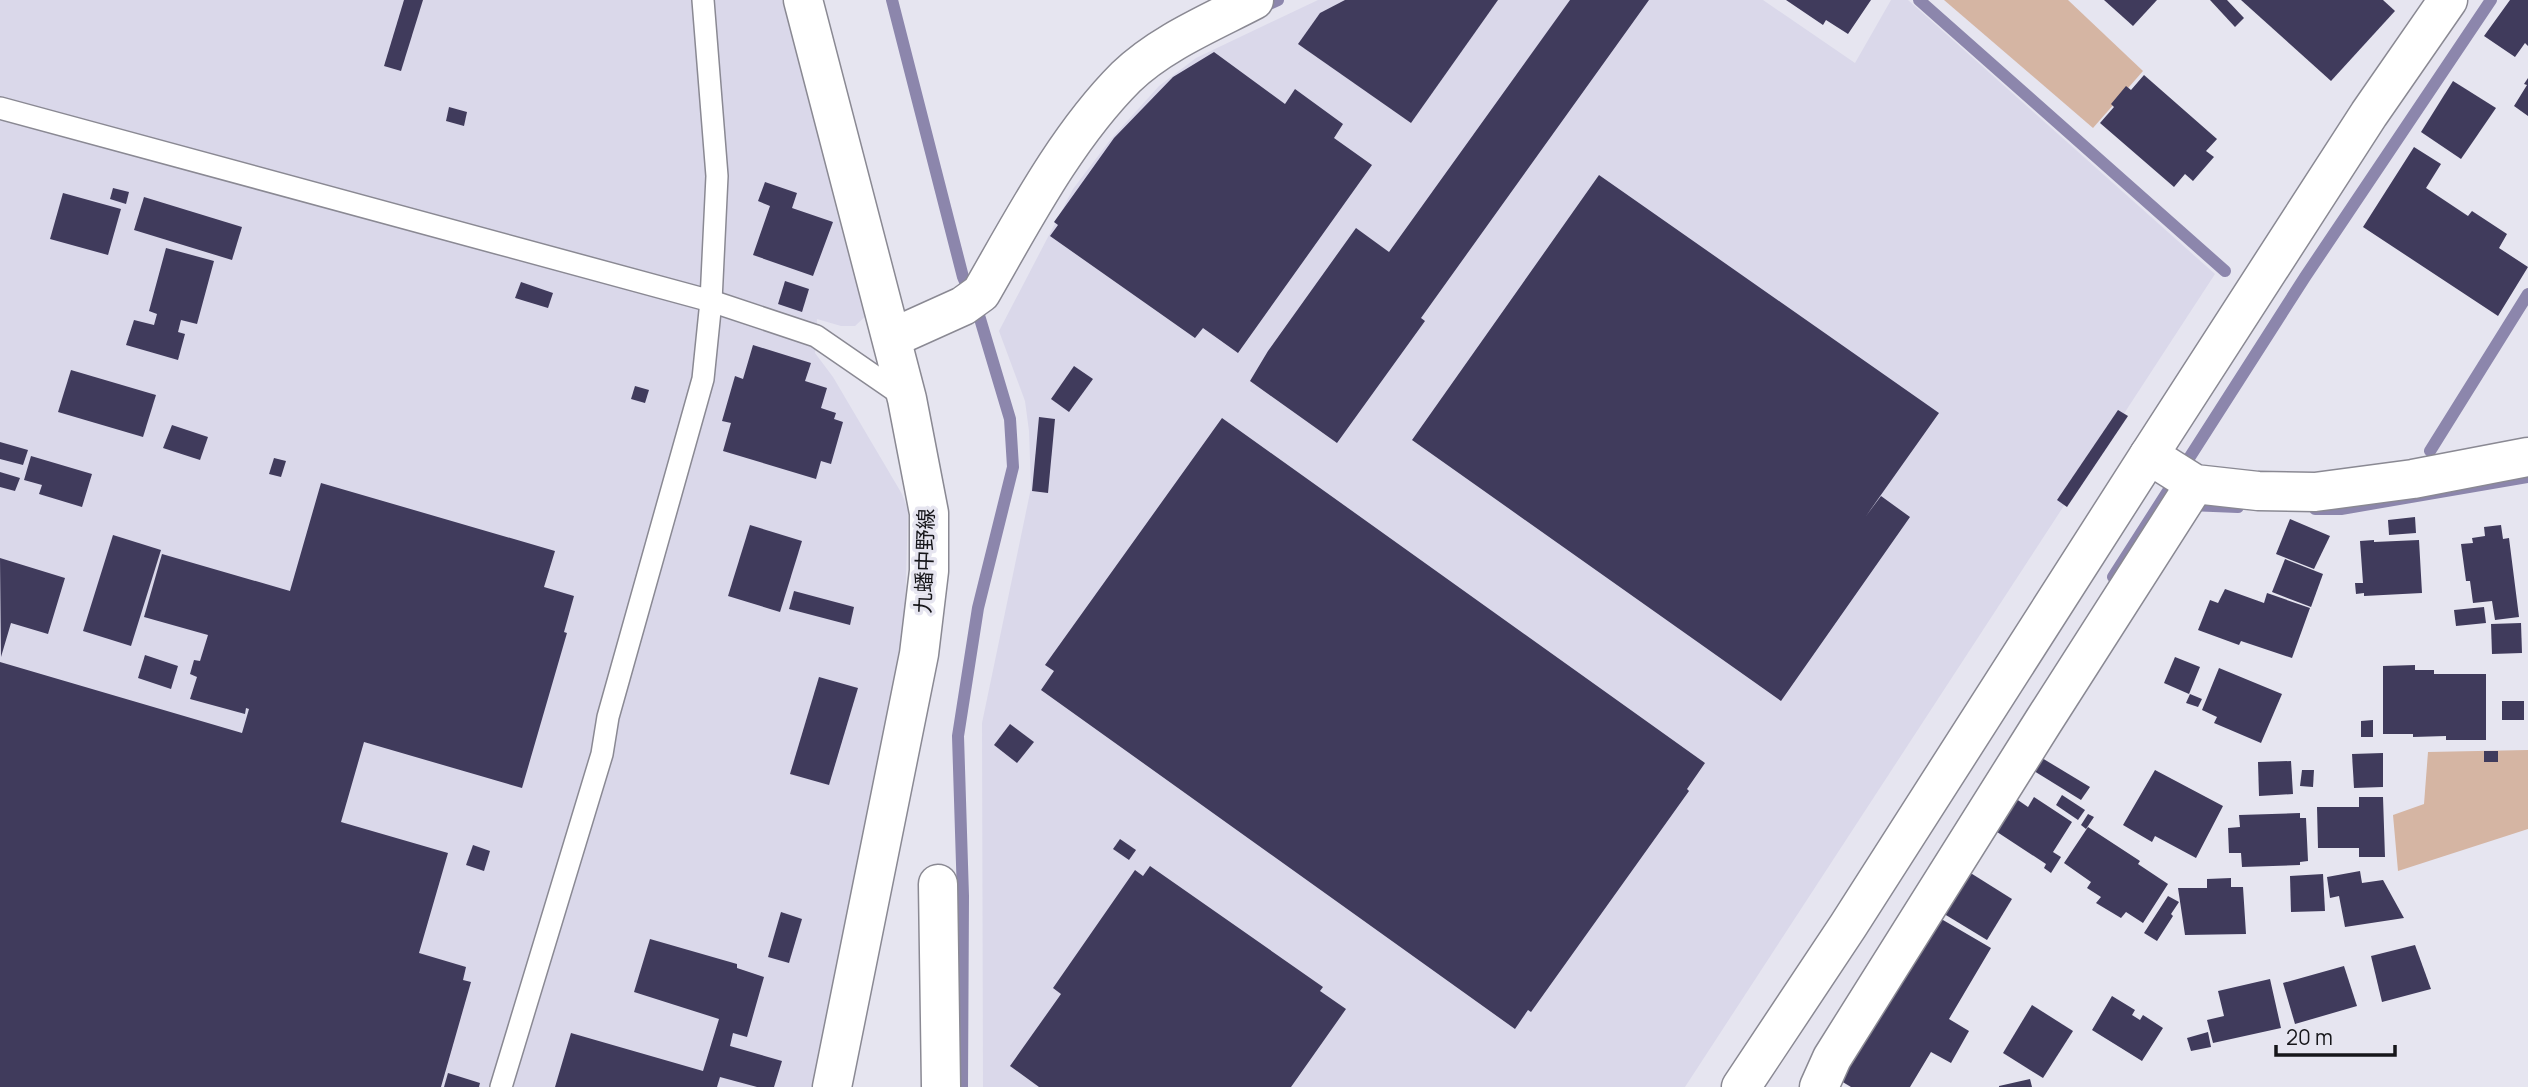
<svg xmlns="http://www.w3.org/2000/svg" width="2528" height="1087" font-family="Manrope,'Noto Sans JP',sans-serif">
  <rect width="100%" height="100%" fill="#e6e5f0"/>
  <!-- built -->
  <g fill="#dad8ea">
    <path d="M0 0H782L869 313 855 326H841L817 319 815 353 833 377 902 494 908 510 904 647 817 1087H0Z"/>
    <path d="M1318 0H1763L1855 63 1891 0H1908L2215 274 1685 1087H983L982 723 1031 488 1029 431 1025 401 999 331 1073 189 1111 139 1159 86 1196 58Z"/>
  </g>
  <!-- green -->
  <g fill="#d5b5a3">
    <path d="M1944 0H2068L2143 71 2093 128Z"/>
    <path d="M2528 750V829L2398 871 2393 815 2424 804 2428 752Z"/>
  </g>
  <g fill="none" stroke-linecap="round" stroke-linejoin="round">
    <!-- stream -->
    <g stroke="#8c86ac" stroke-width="12">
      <path d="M892 0 963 277 978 312 1010 419 1013 467 978 608 958 736 963 896 962 1087"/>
      <path d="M1919 0 2225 271"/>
      <path d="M1258 9 1278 0"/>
      <path d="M2430 451 2528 294"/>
      <path d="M2189 505 2238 507"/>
      <path d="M2315 509H2341L2528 477"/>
      <path d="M2113 577 2305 277 2491 0"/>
    </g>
  </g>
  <!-- building -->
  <g fill="#403b5c">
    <path d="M404 0H423L401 71 384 66Z"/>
    <path d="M1345 0H1498L1411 123 1298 44 1320 13Z"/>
    <path d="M1570 0H1649L1421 318 1425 321 1337 443 1250 381 1268 351 1356 228 1389 252Z"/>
    <path d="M1786 0H1871L1848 34 1826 20 1823 25Z"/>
    <path d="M2104 0H2157L2133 26Z"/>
    <path d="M2210 0H2227L2244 18 2235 27Z"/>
    <path d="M2241 0H2383L2395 11 2331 81Z"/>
    <path d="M2510 0H2528V46L2525 43 2515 57 2484 36Z"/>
    <path d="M1214 52 1285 104 1295 89 1343 124 1334 138 1372 165 1238 353 1203 328 1195 338 1050 236 1058 225 1054 222 1114 138 1173 77Z"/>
    <path d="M2144 75 2217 139 2206 151 2214 157 2193 181 2185 174 2174 187 2100 123 2114 107 2111 104 2126 86 2131 90Z"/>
    <path d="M2528 78V116L2514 106 2527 85 2524 84Z"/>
    <path d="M2453 81 2496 108 2461 159 2421 132Z"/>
    <path d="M449 107 467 112 464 126 446 121Z"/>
    <path d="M2414 147 2441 164 2426 188 2468 216 2472 211 2507 234 2499 248 2528 267 2498 316 2363 227Z"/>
    <path d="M1599 175 1939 413 1866 516 1881 496 1910 517 1781 701 1412 440Z"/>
    <path d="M765 182 797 193 792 208 833 222 813 276 753 255 770 206 758 201Z"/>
    <path d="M113 188 129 192 126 204 110 199Z"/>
    <path d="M63 193 121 209 108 255 50 239Z"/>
    <path d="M144 197 242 227 232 260 134 230Z"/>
    <path d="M166 248 214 261 197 324 181 320 178 332 185 334 178 360 126 345 134 320 154 325 157 314 149 311Z"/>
    <path d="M785 281 809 289 802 312 778 304Z"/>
    <path d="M521 282 553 293 548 308 515 298Z"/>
    <path d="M753 345 811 363 805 381 827 388 821 408 836 413 834 419 843 422 831 464 821 461 816 479 723 451 731 423 722 421 735 376 743 379Z"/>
    <path d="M1074 366 1093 379 1069 412 1051 399Z"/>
    <path d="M71 370 156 395 143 437 58 412Z"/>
    <path d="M635 386 649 390 645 403 631 399Z"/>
    <path d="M2118 410 2128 416 2067 507 2057 500Z"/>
    <path d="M1039 417 1055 419 1048 493 1032 491Z"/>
    <path d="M1222 418 1705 763 1687 789 1689 791 1531 1012 1528 1010 1515 1029 1041 690 1054 671 1045 665Z"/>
    <path d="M172 425 208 437 200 460 163 448Z"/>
    <path d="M0 442 28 450 23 465 0 459Z"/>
    <path d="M31 456 92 474 82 507 39 494 42 485 24 480Z"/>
    <path d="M274 458 286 461 281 477 269 474Z"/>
    <path d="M0 472 20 478 15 491 0 487Z"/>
    <path d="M321 483 555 551 544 587 574 596 564 632 567 633 522 788 364 742 341 822 448 853 419 953 466 967 463 980 471 982 441 1087H0V662L242 733 249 709 246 708 245 714 190 699 197 677 190 674 194 660 200 661 208 635 144 617 162 554 290 591Z"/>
    <path d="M2415 517 2416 533 2389 535 2388 520Z"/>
    <path d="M2290 519 2330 536 2314 569 2276 554Z"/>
    <path d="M750 525 802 541 780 612 728 596Z"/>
    <path d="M2501 525 2503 539 2509 538 2519 617 2495 620 2492 601 2473 603 2470 581H2466L2461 544 2473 543 2472 538 2485 536 2484 527Z"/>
    <path d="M113 535 161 550 131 646 83 631Z"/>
    <path d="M2374 540V542L2419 540 2422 593 2364 596V593L2356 594 2355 583H2363L2360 541Z"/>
    <path d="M0 558 65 578 48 634 11 623 1 657Z"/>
    <path d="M2285 559 2323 574 2311 607 2272 592Z"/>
    <path d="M2225 589 2264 603 2267 593 2310 608 2292 658 2241 641 2239 645 2198 630 2210 600 2218 603Z"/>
    <path d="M794 591 854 607 850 625 789 609Z"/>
    <path d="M2484 607 2486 623 2456 626 2454 610Z"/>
    <path d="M2521 623 2522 653 2492 654 2491 624Z"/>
    <path d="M145 655 178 666 171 689 138 678Z"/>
    <path d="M2175 657 2200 667 2189 694 2164 683Z"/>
    <path d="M2415 665V670H2434V674H2486V740H2446V736L2413 737V734H2383V666Z"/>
    <path d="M2219 668 2282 694 2261 743 2214 723 2217 717 2202 710Z"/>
    <path d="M819 677 858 688 829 785 790 774Z"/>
    <path d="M2190 694 2202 699 2198 707 2186 703Z"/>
    <rect x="2502" y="701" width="22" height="19"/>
    <path d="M2373 720V737H2361V721Z"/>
    <path d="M1010 724 1034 742 1017 763 994 745Z"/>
    <rect x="2484" y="751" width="14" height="11"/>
    <path d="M2383 753V787L2354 788 2352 754Z"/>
    <path d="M2037 755 2090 787 2081 800 2029 768Z"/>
    <path d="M2291 761 2293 794 2259 796 2258 762Z"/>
    <path d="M2155 770 2223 806 2196 858 2155 836 2152 842 2123 825Z"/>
    <path d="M2302 770H2314L2313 787 2300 786Z"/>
    <path d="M2062 795 2085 810 2078 820 2056 805Z"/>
    <path d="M2012 796 2028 807 2034 797 2072 822 2053 852 2061 857 2051 873 2044 868 2046 864 1991 828Z"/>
    <path d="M2359 797H2383L2385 857H2359V848H2318L2317 807H2359Z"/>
    <path d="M2300 813V818H2306L2308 861 2300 862V865L2242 867 2241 853H2229L2228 828 2240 827 2239 815Z"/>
    <path d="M2088 814 2094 817 2086 829 2081 825Z"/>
    <path d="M2088 827 2140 861 2138 864 2168 884 2143 923 2126 912 2121 918 2096 903 2101 897 2087 888 2091 882 2064 863Z"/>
    <path d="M1120 839 1136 850 1129 860 1113 849Z"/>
    <path d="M473 845 490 851 484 871 466 865Z"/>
    <path d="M1150 866 1323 987 1320 991 1346 1009 1291 1087H1039L1010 1066 1061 994 1053 988 1135 870 1143 876Z"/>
    <path d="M1961 867 2012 899 1987 940 1936 909Z"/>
    <path d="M2360 871 2362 883 2383 880 2404 918 2345 927 2339 896 2330 898 2327 877Z"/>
    <path d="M2323 874 2325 911 2291 912 2290 876Z"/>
    <path d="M2231 878V887H2243L2246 934 2185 935 2178 888H2207V879Z"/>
    <path d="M2168 896 2179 902 2171 914 2173 916 2157 941 2144 933Z"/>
    <path d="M781 912 802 919 789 963 768 957Z"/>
    <path d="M1931 913 1991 948 1949 1019 1969 1031 1951 1063 1931 1052 1910 1087H1851L1836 1078Z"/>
    <path d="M650 939 737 964V968L764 977 747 1037 733 1033 730 1046 782 1061 774 1087H757L720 1077 717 1087H555L571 1033 703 1071 719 1019 634 992Z"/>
    <path d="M2415 945 2431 989 2382 1002 2371 956Z"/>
    <path d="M2344 966 2357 1006 2295 1024 2283 983Z"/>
    <path d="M2270 979 2281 1028 2213 1043 2207 1020 2224 1016 2218 991Z"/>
    <path d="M2112 996 2135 1010 2132 1015 2140 1020 2143 1015 2163 1028 2142 1061 2092 1030Z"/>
    <path d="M2032 1005 2073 1031 2043 1078 2003 1053Z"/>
    <path d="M2208 1032 2211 1047 2191 1051 2187 1038Z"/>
    <path d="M448 1073 480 1083 479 1087H444Z"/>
    <path d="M2030 1079 2032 1087H1999V1086Z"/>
  </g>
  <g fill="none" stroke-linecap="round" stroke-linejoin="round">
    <defs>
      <g id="lane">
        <path d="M0 108 711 301 816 336 906 398"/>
        <path d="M501 1087 602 754 608 717 703 379 711 301 717 176 703 0"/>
      </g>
      <g id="street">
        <path d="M2448 0 2369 114 2149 455 2195 484 2258 491 2315 492 2413 479 2528 457"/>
        <path d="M892 338 963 306 981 293C1023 220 1066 137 1126 77 1161 43 1212 22 1254 0"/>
        <path d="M938 884 941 1087"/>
        <path d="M1819 1087 1832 1058 2043 722 2195 484"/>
      </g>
      <g id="secondary">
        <path d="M803 0 907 399 929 513V571L919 654 832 1087"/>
        <path d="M1741 1087 1848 926 2149 455"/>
      </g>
    </defs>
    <!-- lane casing -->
    <use href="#lane" stroke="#8a8993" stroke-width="24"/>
    <!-- street casing -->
    <use href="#street" stroke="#8a8993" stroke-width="41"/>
    <!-- secondary casing -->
    <use href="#secondary" stroke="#8a8993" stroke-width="41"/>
    <!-- lane -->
    <use href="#lane" stroke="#fff" stroke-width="21"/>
    <!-- street -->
    <use href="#street" stroke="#fff" stroke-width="38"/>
    <!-- secondary -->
    <use href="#secondary" stroke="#fff" stroke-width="38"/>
  </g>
  <g text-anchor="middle" stroke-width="7" stroke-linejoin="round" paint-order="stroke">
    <!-- street labels -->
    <g font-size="21" fill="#16161a" stroke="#e6e5f0">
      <text transform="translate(925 561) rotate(-88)" y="7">九蟠中野線</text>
    </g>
  </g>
  <!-- scale -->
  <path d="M2276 1045v10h119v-10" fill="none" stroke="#16161a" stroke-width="3.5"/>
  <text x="2286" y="1045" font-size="21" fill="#16161a" stroke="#e6e5f0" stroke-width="5" paint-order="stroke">20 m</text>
</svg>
